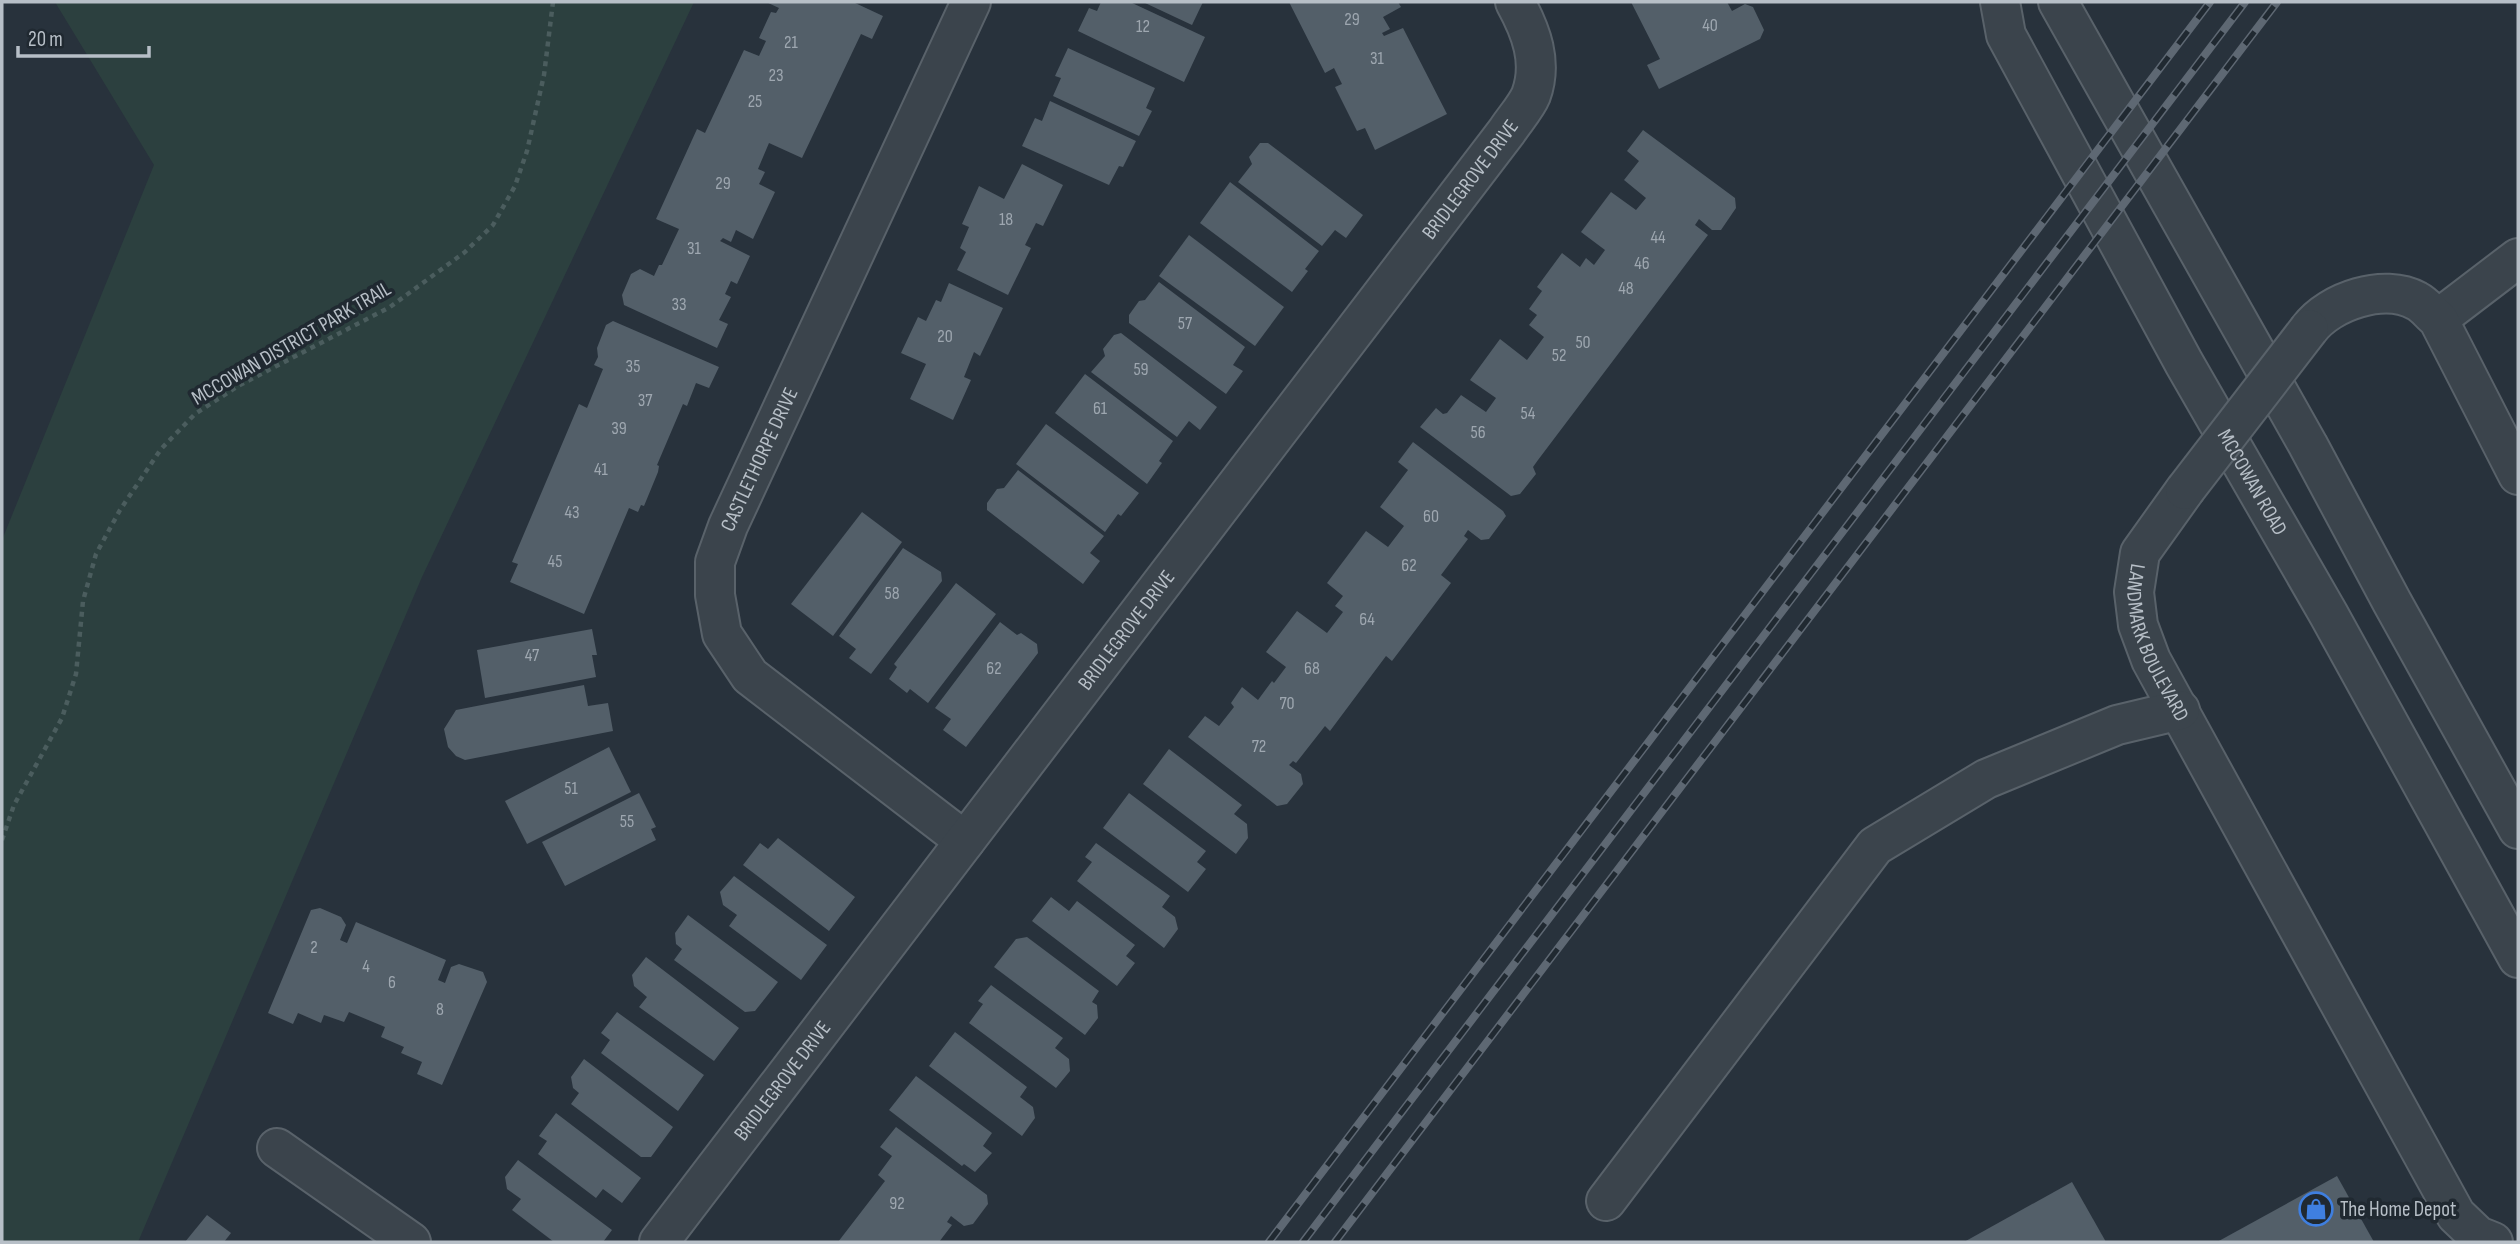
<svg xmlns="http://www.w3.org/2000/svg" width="2520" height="1244" font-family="'Sofia Sans Condensed',sans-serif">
  <rect width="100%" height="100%" fill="#28323c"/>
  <!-- green -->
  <path fill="#2c403f" d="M55 2H694L422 577 138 1242H2V540L154 165Z"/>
  <!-- building -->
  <g fill="#535f69">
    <path d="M766 2H853L883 16 872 39 861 34 802 158 769 143 758 169 765 172 759 184 775 192 753 239 736 230 731 242 723 238 720 241 750 256 737 284 731 281 725 294 731 297 719 320 728 324 717 348 624 305 622 295 631 274 640 269 654 276 659 265H662L679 229 656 219 697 129 705 133 744 50 759 56 766 41 759 38 771 12 776 13 779 8Z"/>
    <path d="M1101 2H1130L1205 37 1184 82 1078 31 1089 8 1097 11Z"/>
    <path d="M1143 2H1203L1192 25Z"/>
    <path d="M1289 2H1398L1401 7 1383 17 1390 29 1382 33 1384 36 1403 28 1447 114 1375 150 1365 128 1357 131 1335 87 1342 84 1334 68 1325 73Z"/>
    <path d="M1631 2H1727L1732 11 1745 4 1753 7 1764 30 1760 39 1659 89 1647 65 1660 59Z"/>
    <path d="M1068 48 1155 88 1146 108 1152 111 1139 136 1053 96 1061 78 1055 76Z"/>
    <path d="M1050 101 1136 141 1123 167 1119 166 1109 185 1022 146 1035 118 1042 121Z"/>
    <path d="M1643 130 1735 198 1736 208 1721 230H1712L1699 219 1695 225 1708 235 1538 460 1533 467 1536 474 1520 494 1511 496 1420 427 1436 408 1443 414 1447 413 1461 395 1486 412 1496 398 1470 380 1500 339 1527 360 1544 337 1529 325 1537 315 1529 309 1542 291 1537 287 1562 253 1580 267 1586 258 1594 265 1605 250 1581 232 1611 192 1636 210 1646 198 1624 180 1639 161 1627 151Z"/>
    <path d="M1260 143H1268L1363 215 1346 238 1335 230 1322 246 1238 182 1252 164 1249 157Z"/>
    <path d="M1022 164 1063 185 1043 226 1036 223 1025 245 1031 248 1008 295 957 270 966 252 960 248 969 227 962 224 979 186 1004 199Z"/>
    <path d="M1230 182 1319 251 1305 269 1308 271 1292 292 1200 223Z"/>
    <path d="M1189 235 1284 307 1255 346 1159 276Z"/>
    <path d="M1159 282 1245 347 1233 365 1243 371 1226 394 1129 323V315L1139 301 1145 300Z"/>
    <path d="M949 283 1003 308 980 356 974 352 964 377 971 380 953 420 910 399 926 364 901 353 918 317 926 321 936 300 941 302Z"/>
    <path d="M613 321 719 367 709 388 696 383 687 406 683 404 657 465 659 466 658 472 644 506 641 505 638 512 629 508 584 614 510 582 518 564 512 562 579 404 587 408 603 369 594 365 598 357 597 348 606 325Z"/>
    <path d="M1121 333 1217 407 1200 430 1189 421 1177 437 1091 372 1105 356 1103 349 1114 335Z"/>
    <path d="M1085 374 1173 441 1159 461 1162 463 1147 484 1055 413Z"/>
    <path d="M1046 424 1139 493 1121 516 1118 514 1105 532 1016 464Z"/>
    <path d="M1413 442 1503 511 1506 516 1489 539 1481 540 1468 530 1464 536 1468 539 1441 575 1451 583 1392 661 1386 656 1330 731 1325 726 1296 763 1293 761 1289 765 1301 774 1303 784 1287 804 1277 806 1188 737 1205 716 1219 726 1234 707 1231 703 1242 687 1258 700 1272 681 1274 683 1286 667 1266 652 1297 611 1327 633 1343 612 1335 606 1343 596 1327 583 1366 531 1388 547 1404 526 1380 507 1408 470 1398 462Z"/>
    <path d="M1018 470 1104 536 1090 553 1100 561 1083 584 987 510V503L997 489 1004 488Z"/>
    <path d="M862 512 902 542 833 636 791 604Z"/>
    <path d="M903 548 941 572 942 581 871 674 849 658 856 649 839 636Z"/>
    <path d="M956 583 996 614 928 703 910 689 907 693 889 679 897 667 894 664Z"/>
    <path d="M1000 622 1017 635 1021 633 1037 644 1038 653 966 747 943 730 951 719 935 708Z"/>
    <path d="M592 629 597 655H592L596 677 485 698 477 650Z"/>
    <path d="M584 685 588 706 608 703 613 731 465 760 456 756 448 747 444 729 456 710Z"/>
    <path d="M609 747 631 792 527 844 505 801Z"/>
    <path d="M1169 749 1242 805 1234 814 1247 824 1248 838 1236 854 1143 784Z"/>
    <path d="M639 793 656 827 651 829 656 840 565 886 542 842Z"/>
    <path d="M1129 793 1206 851 1197 862 1206 869 1188 892 1103 828Z"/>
    <path d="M778 838 855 897 829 931 743 865 760 843 768 849Z"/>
    <path d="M1096 843 1170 896 1162 907 1175 917 1178 929 1164 948 1077 881 1092 862 1085 857Z"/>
    <path d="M734 876 827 945 801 980 729 926 737 915 723 905 720 892Z"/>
    <path d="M1051 897 1069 911 1077 901 1135 945 1126 956 1135 963 1117 986 1032 921Z"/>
    <path d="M320 908 341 917 346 925 340 940 347 943 356 922 446 960 438 980 445 983 451 967 459 964 483 972 487 982 442 1085 417 1074 422 1062 401 1053 404 1047 381 1037 385 1027 349 1012 344 1022 324 1015 321 1023 298 1013 293 1024 268 1013 311 910Z"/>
    <path d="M688 915 778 982 755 1011 745 1012 674 960 682 949 676 944 675 933Z"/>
    <path d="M1027 937 1099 991 1092 1002 1097 1005 1098 1018 1085 1035 994 967 1016 939Z"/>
    <path d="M646 957 739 1028 714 1061 639 1007 647 997 634 986 632 975Z"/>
    <path d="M991 985 1063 1038 1055 1048 1069 1059 1070 1071 1056 1088 969 1023 983 1004 978 1001Z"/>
    <path d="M617 1012 704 1075 678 1111 601 1053 610 1040 601 1033Z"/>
    <path d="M955 1032 1027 1087 1020 1097 1033 1107 1035 1118 1022 1136 929 1066Z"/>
    <path d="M584 1059 673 1127 651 1157H641L571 1104 579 1093 573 1088 571 1077Z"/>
    <path d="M916 1076 992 1133 983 1146 992 1153 975 1172 964 1164 962 1166 889 1110Z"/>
    <path d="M556 1113 641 1178 622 1203 603 1189 596 1198 538 1154 547 1141 539 1136Z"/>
    <path d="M896 1127 987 1195 988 1204 973 1224 964 1226 951 1216 947 1222 952 1225 939 1242H838L885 1181 878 1175 892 1156 880 1147Z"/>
    <path d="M518 1160 612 1230 603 1242H554L512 1210 521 1199 507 1189 505 1177Z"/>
    <path d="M2337 1176 2374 1242H2217Z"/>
    <path d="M2072 1182 2106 1242H1964Z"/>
    <path d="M207 1215 231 1233 224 1242H185Z"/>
  </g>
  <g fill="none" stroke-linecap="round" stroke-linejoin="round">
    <defs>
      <g id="minor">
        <path id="s1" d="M2000 2 2006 35 2184 363 2329 615 2518 958"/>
        <path d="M2058 2 2308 445 2392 602 2518 829"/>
        <path d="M2438 319 2518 258"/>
        <path d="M2309 329C2330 301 2384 283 2417 301 2425 305 2431 314 2438 319L2518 475"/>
        <path id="s2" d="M2185 490 2140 553 2134 592 2138 625 2151 660 2456 1215 2478 1236 2493 1242"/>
        <path id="s3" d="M965 841 750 676 722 634 715 595V562L728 526 971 2"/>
        <path d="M277 1148 411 1242"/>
        <path d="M1606 1201 1875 846 1986 779 2117 725 2180 710"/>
        <path id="s4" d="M659 1242 1507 131C1514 120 1526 107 1531 95 1543 62 1531 31 1515 2"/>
      </g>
    </defs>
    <!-- minor casing -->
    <use href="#minor" stroke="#59626a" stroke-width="42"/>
    <!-- path -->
    <path stroke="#4b5d5e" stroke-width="4.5" stroke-dasharray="5 5" stroke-linecap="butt" d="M2 840 14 805 62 718 76 674 83 601 96 554 120 510 161 449 195 414 238 386 390 307 465 252 493 225 515 186 527 151 544 75 553 2"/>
    <!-- minor -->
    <use href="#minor" stroke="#3b444c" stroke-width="38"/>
    <defs>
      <g id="rail">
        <path d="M1269 1242 2210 2"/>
        <path d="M1303 1242 2245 2"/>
        <path d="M1335 1242 2277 2"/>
      </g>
    </defs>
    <!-- rail casing -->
    <use href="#rail" stroke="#5e6873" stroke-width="8"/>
    <!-- rail -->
    <use href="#rail" stroke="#202931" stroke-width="5" stroke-dasharray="16" stroke-linecap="butt"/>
    <defs>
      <path id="minor-bridge" d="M2185 490 2309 329"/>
    </defs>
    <!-- minor-bridge casing -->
    <use href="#minor-bridge" stroke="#59626a" stroke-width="42" stroke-linecap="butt"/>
    <!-- minor-bridge -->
    <use href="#minor-bridge" stroke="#3b444c" stroke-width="38"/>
  </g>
  <!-- icons -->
  <defs>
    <symbol id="shop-ring" viewBox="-11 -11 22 22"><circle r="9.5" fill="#202931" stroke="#3f7fe0" stroke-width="1.5"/><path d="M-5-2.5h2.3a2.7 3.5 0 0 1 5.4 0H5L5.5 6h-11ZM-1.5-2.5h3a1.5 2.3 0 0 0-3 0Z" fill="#3f7fe0"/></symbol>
  </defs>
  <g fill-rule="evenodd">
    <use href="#shop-ring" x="2297" y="1190" width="38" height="38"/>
  </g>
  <g text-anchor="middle" stroke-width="7" stroke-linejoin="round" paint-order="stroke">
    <!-- number labels -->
    <g font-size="18" fill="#9ea7b0">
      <text x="1352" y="25">29</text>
      <text x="1710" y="31">40</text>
      <text x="1143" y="32">12</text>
      <text x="791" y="48">21</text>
      <text x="1377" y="64">31</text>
      <text x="776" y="81">23</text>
      <text x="755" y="107">25</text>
      <text x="723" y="189">29</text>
      <text x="1006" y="225">18</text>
      <text x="1658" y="243">44</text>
      <text x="694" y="254">31</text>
      <text x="1642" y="269">46</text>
      <text x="1626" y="294">48</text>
      <text x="679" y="310">33</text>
      <text x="1185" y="329">57</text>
      <text x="945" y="342">20</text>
      <text x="1583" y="348">50</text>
      <text x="1559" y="361">52</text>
      <text x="633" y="372">35</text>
      <text x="1141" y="375">59</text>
      <text x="645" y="406">37</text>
      <text x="1100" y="414">61</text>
      <text x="1528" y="419">54</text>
      <text x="619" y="434">39</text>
      <text x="1478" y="438">56</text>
      <text x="601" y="475">41</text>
      <text x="572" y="518">43</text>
      <text x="1431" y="522">60</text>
      <text x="555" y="567">45</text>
      <text x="1409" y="571">62</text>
      <text x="892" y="599">58</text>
      <text x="1367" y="625">64</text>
      <text x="532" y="661">47</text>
      <text x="994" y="674">62</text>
      <text x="1312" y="674">68</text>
      <text x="1287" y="709">70</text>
      <text x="1259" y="752">72</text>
      <text x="571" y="794">51</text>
      <text x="627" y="827">55</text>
      <text x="314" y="953">2</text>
      <text x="366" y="972">4</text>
      <text x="392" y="988">6</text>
      <text x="440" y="1015">8</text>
      <text x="897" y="1209">92</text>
    </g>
    <!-- street labels -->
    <g font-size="21" fill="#b7bfc7" stroke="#202931">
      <text dy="7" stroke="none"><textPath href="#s4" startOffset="1337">BRIDLEGROVE DRIVE</textPath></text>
      <text transform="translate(291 343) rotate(-30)" y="7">MCCOWAN DISTRICT PARK TRAIL</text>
      <text dy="7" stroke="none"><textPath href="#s3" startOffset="506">CASTLETHORPE DRIVE</textPath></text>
      <text dy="7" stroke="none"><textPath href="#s1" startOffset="544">MCCOWAN ROAD</textPath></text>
      <text dy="7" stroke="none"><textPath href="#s4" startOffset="770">BRIDLEGROVE DRIVE</textPath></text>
      <text dy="7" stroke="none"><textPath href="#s2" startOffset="172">LANDMARK BOULEVARD</textPath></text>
      <text dy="7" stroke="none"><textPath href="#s4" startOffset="203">BRIDLEGROVE DRIVE</textPath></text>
    </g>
    <!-- poi labels -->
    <g font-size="21" fill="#b7bfc7" stroke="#202931" text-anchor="start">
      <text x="2340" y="1216">The Home Depot</text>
    </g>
  </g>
  <!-- border -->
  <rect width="2520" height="1244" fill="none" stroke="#b7bfc7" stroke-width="7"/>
  <!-- scale -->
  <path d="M18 46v10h131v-10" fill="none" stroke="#b7bfc7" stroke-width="3.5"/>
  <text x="28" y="46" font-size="21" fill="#b7bfc7" stroke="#202931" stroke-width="5" paint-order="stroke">20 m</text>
</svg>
